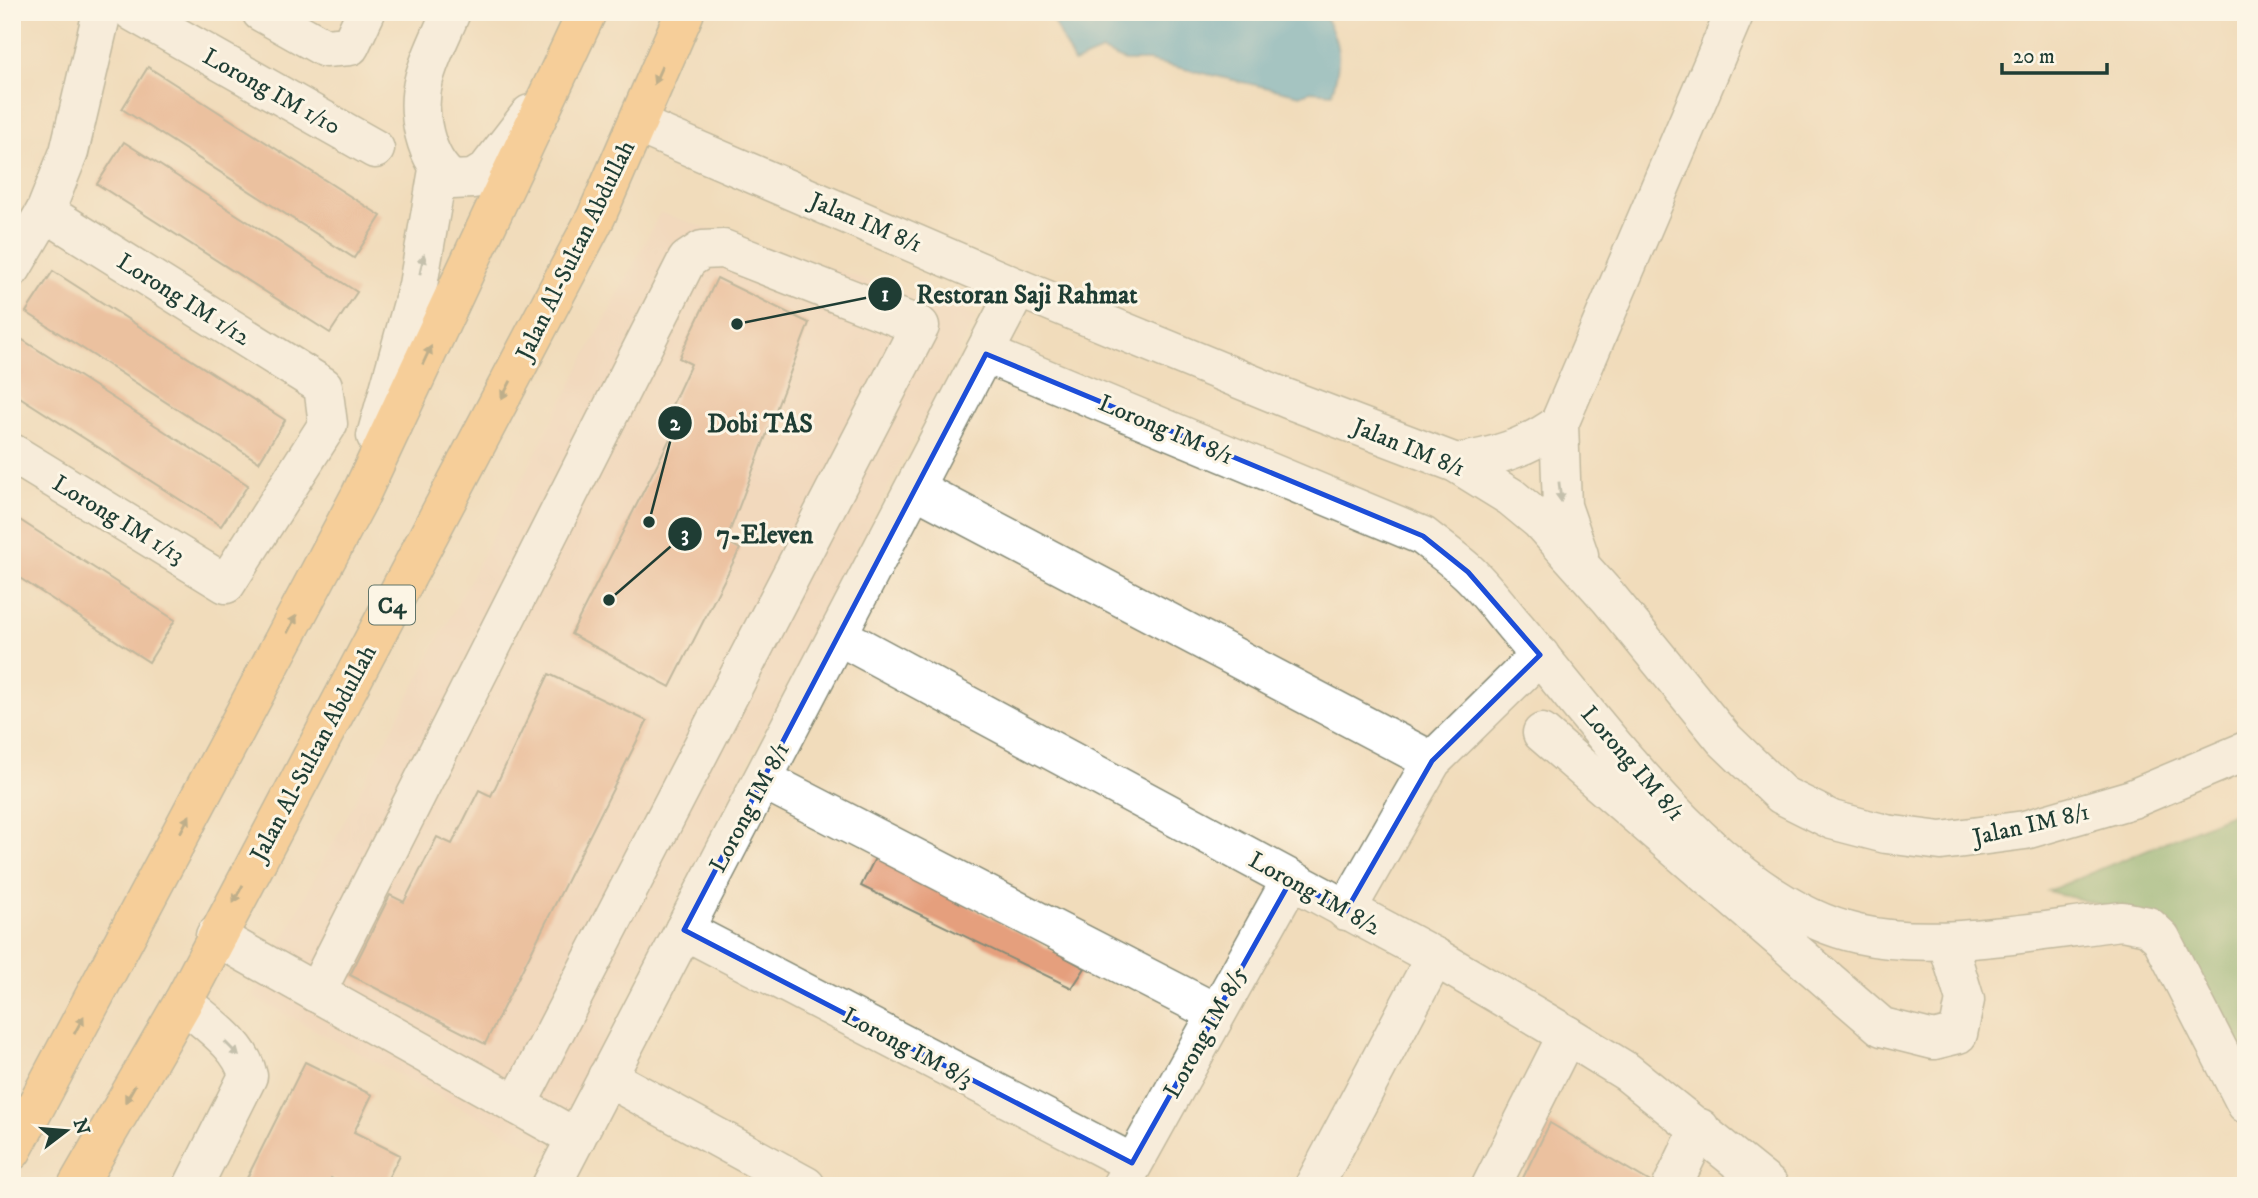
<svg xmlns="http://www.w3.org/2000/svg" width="2258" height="1198" font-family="'IM FELL DW Pica',serif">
  <rect width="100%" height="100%" fill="#fcf5e5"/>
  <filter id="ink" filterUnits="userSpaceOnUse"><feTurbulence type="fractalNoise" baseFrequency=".0143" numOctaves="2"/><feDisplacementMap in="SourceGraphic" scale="14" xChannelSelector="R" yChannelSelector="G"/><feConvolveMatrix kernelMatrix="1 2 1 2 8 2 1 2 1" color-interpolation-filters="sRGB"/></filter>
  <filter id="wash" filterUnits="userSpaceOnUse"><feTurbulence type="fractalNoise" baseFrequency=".00686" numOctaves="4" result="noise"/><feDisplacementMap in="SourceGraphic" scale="28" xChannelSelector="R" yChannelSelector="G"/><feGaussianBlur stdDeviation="1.57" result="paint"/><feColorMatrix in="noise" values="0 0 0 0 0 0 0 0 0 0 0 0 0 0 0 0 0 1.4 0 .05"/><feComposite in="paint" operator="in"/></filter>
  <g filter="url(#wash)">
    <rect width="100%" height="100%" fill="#f1dcbb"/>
    <!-- built -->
    <path fill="#f3d4bf" d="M660 213 977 316 546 1153 253 997Z"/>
    <!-- forest -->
    <path fill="#77ae6c" stroke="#4b7650" stroke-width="2" d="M2246 808V1101L2146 917 2048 891Z"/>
    <!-- water -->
    <path fill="#49a6c8" stroke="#34727e" stroke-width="2" d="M1055 12H1322C1341 42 1342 59 1332 93L1310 91 1300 95 1149 61H1125L1102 51 1074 63 1053 21Z"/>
    <g id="blocks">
      <!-- building -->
      <g fill="#e59f7d">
        <path d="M148 67 381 216 354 258 122 109Z"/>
        <path d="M124 142 357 292 330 333 97 184Z"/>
        <path d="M53 271 285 420 259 462 26 312Z"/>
        <path d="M717 278 809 323 726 541 740 549 670 687 571 634 675 429 665 420 691 364 679 358Z"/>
        <path d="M15 335 248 485 221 526 12 392Z"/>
        <path d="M12 515 175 620 149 662 12 573Z"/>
        <path d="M549 674 647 721 485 1044 350 975 390 895 404 902 437 837 452 844 479 790 491 796Z"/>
        <path d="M876 856 1085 968 1072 988 861 886Z"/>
        <path d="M305 1062 372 1095 354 1132 400 1155 384 1186H346L331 1178 327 1186H243Z"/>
        <path d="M1550 1123 1652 1183 1651 1186H1519Z"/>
      </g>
    </g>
  </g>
  <g filter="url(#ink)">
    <use href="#blocks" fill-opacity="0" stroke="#888c78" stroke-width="2"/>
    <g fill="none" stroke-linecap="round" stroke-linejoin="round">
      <defs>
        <g id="minor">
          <path d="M133 12 375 149"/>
          <path d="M261 12 325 48 350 46 366 12"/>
          <path d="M451 12C442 34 430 56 424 79 415 112 425 160 452 180L473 179 486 171 530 114"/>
          <path d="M637 124 1018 288 1288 399 1456 463 1511 497 1540 521 1609 598 1724 739 1782 795 1832 820 1886 834 1941 841 2025 830 2132 799 2246 751"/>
          <path d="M12 268 45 212 69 152 102 12"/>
          <path d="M986 354 1423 536C1438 548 1454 559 1468 572 1485 588 1499 607 1513 624 1601 726 1722 904 1858 934 1936 952 2042 930 2122 921L2148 926 2161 938 2246 1104"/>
          <path d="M376 436 418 285 438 170"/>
          <path d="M12 453 226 584 328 424 323 386 45 212"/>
          <path d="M1456 463C1494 457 1527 448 1559 424"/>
          <path d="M916 489 1432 761"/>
          <path d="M1579 555 1562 506 1559 424 1735 12"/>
          <path d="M839 636 1435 957 1567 1035 1627 1072 1769 1186"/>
          <path d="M1542 733 1882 1027 1934 1040 1958 1034 1965 1000 1947 941"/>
          <path d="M764 780 1216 1013"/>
          <path d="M1346 911 1432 761 1540 655"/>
          <path d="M684 930 1132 1163"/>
          <path d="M215 936 576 1138"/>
          <path d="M316 993 687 260 702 250 723 249 920 326 517 1105"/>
          <path d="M183 1002C205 1022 242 1045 248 1076L193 1186"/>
          <path d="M607 1077 806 1186"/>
          <path d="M551 1186 1018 288"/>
          <path d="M1121 1186 1291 880"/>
          <path d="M1314 1186 1435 957"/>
          <path d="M1491 1186 1567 1035"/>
          <path d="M1672 1186 1700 1128"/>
        </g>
        <g id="major">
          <path d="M12 1151 360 496 587 12"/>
          <path d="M77 1186 183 1002 596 217 685 12"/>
        </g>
      </defs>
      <!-- minor casing -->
      <use href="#minor" stroke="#888c78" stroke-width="41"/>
      <!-- major casing -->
      <use href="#major" stroke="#888c78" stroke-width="41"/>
      <!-- minor -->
      <use href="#minor" stroke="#fff" stroke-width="38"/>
      <!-- major -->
      <use href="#major" stroke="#fcbd6f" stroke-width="38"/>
    </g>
    <!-- one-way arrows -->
    <defs><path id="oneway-solid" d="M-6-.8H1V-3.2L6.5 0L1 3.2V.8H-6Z" transform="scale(1.75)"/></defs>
    <g fill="#82774f">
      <use href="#oneway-solid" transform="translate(658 75) rotate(114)"/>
      <use href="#oneway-solid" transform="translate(427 355) rotate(-65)"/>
      <use href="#oneway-solid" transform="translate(506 390) rotate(118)"/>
      <use href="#oneway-solid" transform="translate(292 624) rotate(-62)"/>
      <use href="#oneway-solid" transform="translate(185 824) rotate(-62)"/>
      <use href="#oneway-solid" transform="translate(238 894) rotate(118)"/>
      <use href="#oneway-solid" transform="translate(79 1025) rotate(-62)"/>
      <use href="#oneway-solid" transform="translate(130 1094) rotate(120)"/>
    </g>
    <g fill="#8f9e9a">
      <use href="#oneway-solid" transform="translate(422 264) rotate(-78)"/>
      <use href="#oneway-solid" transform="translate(1560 492) rotate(84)"/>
      <use href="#oneway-solid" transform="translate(232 1049) rotate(45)"/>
    </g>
  </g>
  <!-- marked area -->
  <path d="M0 0H2258V1198H0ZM986 354 1423 536 1468 572 1540 655 1432 761 1346 911 1291 880 1132 1163 684 930Z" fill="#f1dcbb" fill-opacity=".55" fill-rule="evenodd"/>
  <path fill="none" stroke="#1d4ed8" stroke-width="5" stroke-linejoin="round" d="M986 354 1423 536 1468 572 1540 655 1432 761 1346 911 1291 880 1132 1163 684 930Z"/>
  <g text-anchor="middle" stroke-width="6" stroke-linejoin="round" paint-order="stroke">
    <!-- shield labels -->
    <rect fill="#fcf5e5" stroke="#617469" stroke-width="2" x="369" y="585.5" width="46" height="39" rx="5"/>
    <g font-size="23" font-weight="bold" fill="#1f3d34">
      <text x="392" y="613">C4</text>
    </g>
    <!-- street labels -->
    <g font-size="24" fill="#1f3d34" stroke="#fcf5e5">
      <text transform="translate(272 91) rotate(29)" y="8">Lorong IM 1/10</text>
      <text transform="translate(866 222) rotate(23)" y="8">Jalan IM 8/1</text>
      <text transform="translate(575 250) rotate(-64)" y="8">Jalan Al-Sultan Abdullah</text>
      <text transform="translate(184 299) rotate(32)" y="8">Lorong IM 1/12</text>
      <text transform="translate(1166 429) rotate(23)" y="8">Lorong IM 8/1</text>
      <text transform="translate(1409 447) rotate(22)" y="8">Jalan IM 8/1</text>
      <text transform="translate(119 519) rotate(31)" y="8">Lorong IM 1/13</text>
      <text transform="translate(313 753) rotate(-62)" y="8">Jalan Al-Sultan Abdullah</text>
      <text transform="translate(1633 763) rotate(49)" y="8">Lorong IM 8/1</text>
      <text transform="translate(749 807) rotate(-62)" y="8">Lorong IM 8/1</text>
      <text transform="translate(2031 824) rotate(-13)" y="8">Jalan IM 8/1</text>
      <text transform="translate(1315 893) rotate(29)" y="8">Lorong IM 8/2</text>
      <text transform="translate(1205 1032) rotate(-61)" y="8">Lorong IM 8/5</text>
      <text transform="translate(908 1047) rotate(28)" y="8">Lorong IM 8/3</text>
    </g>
  </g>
  <!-- callouts -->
  <path fill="none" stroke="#1f3d34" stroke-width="2.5" d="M737 324L885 294M649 522L675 423M609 600L685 534"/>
  <g fill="#1f3d34" stroke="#fcf5e5" stroke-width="2.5">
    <circle cx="737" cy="324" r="7"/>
    <circle cx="649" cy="522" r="7"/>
    <circle cx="609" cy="600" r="7"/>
    <circle cx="885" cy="294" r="18"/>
    <circle cx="675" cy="423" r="18"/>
    <circle cx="685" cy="534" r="18"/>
  </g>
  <g font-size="21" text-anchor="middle" font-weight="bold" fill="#fff">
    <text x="885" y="301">1</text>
    <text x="675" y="430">2</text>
    <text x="685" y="541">3</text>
  </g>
  <g font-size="26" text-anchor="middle" font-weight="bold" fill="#1f3d34" stroke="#fcf5e5" stroke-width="6" stroke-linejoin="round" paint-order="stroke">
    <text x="1027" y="303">Restoran Saji Rahmat</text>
    <text x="760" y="432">Dobi TAS</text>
    <text x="765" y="543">7-Eleven</text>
  </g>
  <!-- margin -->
  <rect width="2258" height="1198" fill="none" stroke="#fcf5e5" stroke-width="42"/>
  <!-- north arrow -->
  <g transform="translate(66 1131) rotate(74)" stroke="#fcf5e5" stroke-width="5" paint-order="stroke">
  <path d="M0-5L12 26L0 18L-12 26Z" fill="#1f3d34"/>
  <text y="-10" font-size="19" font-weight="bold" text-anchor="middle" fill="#1f3d34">N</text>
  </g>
  <!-- scale -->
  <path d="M2002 63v10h105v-10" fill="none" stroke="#1f3d34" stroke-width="3.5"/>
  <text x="2013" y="63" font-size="21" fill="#1f3d34" stroke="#fcf5e5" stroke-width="5" paint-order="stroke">20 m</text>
</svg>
